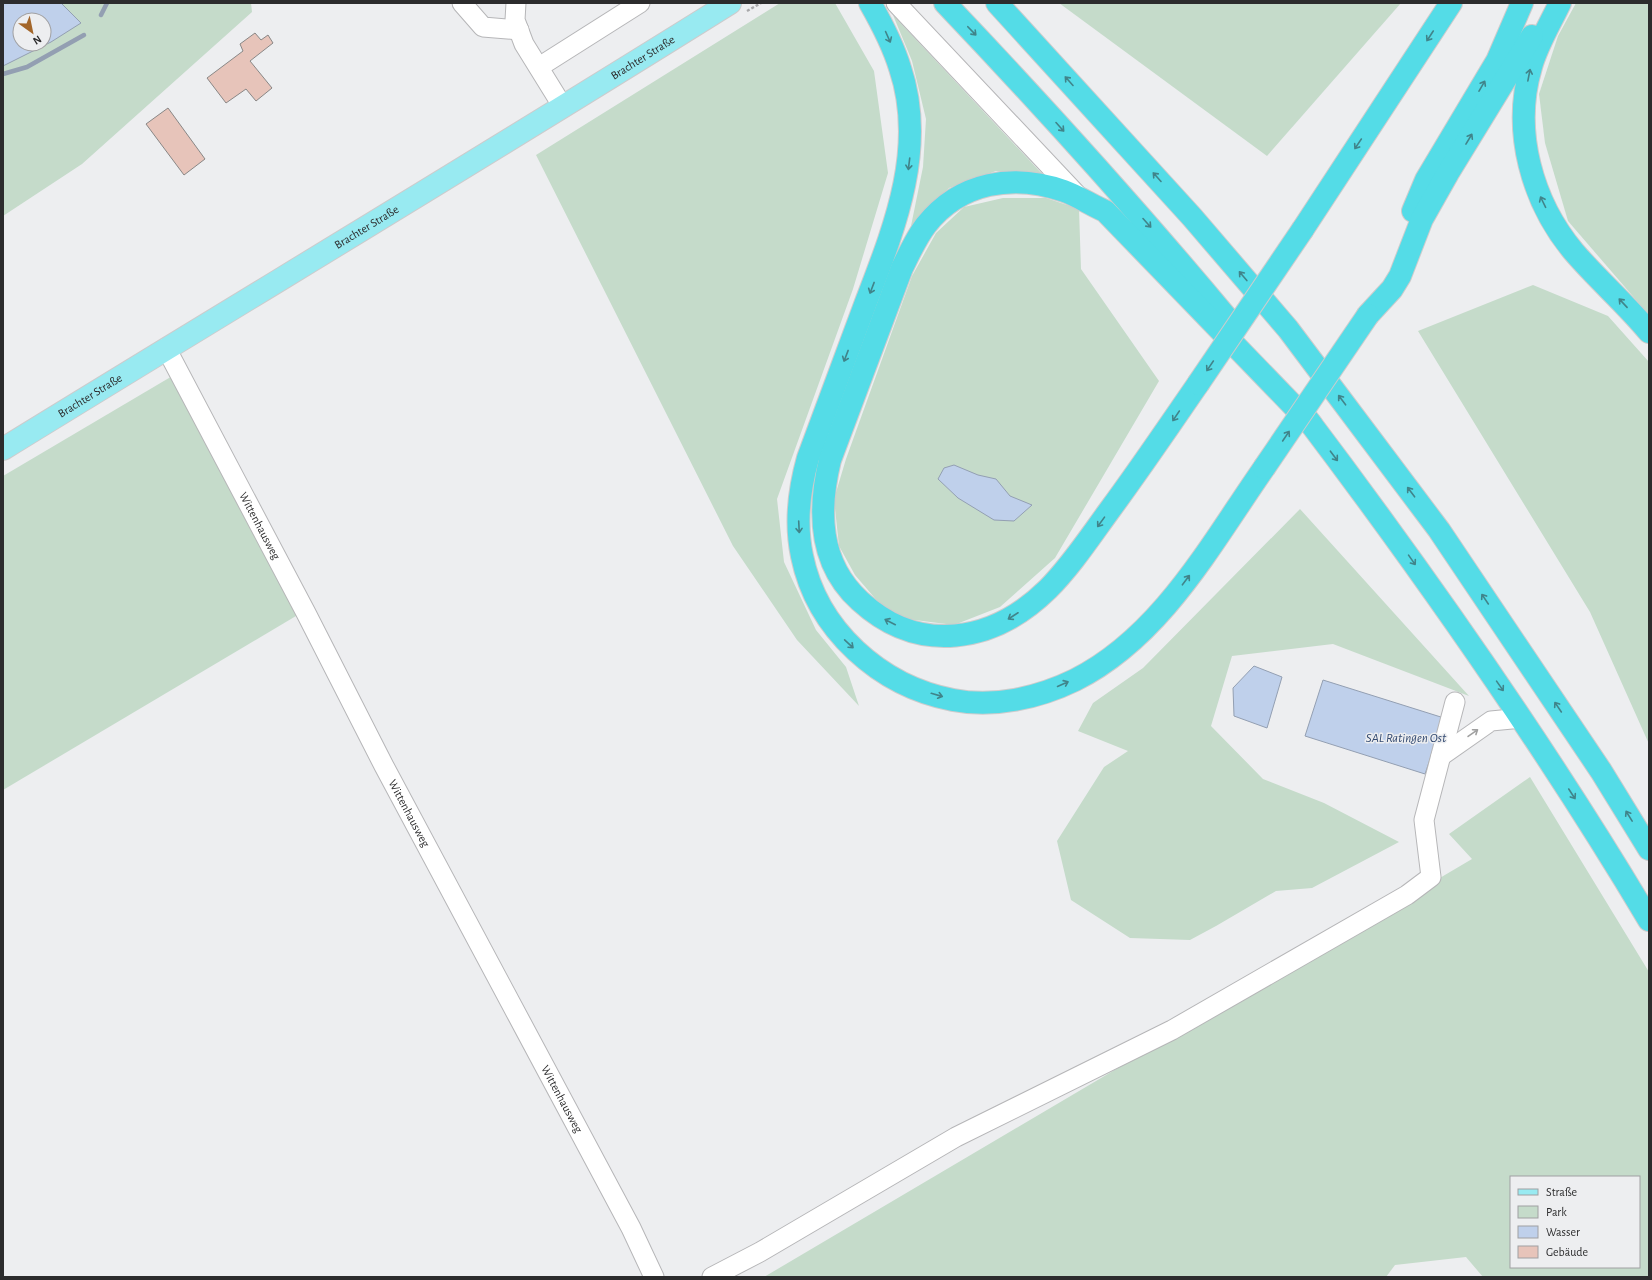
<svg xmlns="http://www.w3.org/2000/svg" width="1652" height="1280" font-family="'Alegreya Sans',sans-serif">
  <rect width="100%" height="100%" fill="#edeef0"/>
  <!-- green -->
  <g fill="#c5dbca" fill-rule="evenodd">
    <path d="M3 3H251L252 12 82 164 3 216ZM20 20H44V44H20Z"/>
    <path d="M780 3H835L874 71 888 173 853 289 777 499 784 562 816 630 846 667 859 706 797 640 733 546 536 155Z"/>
    <path d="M1059 3H1401L1267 156Z"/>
    <path d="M1576 3H1649V315L1568 221 1545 143 1539 94 1558 36Z"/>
    <path d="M893 15 1045 177 996 171 949 188 911 226 923 167 926 119 912 61Z"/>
    <path d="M1003 198H1046L1079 209 1081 269 1159 381 1055 558 1000 607 954 625 907 619 879 603 855 575 839 546 834 499 846 459 912 276 936 233 964 207Z"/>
    <path d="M1533 285 1608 316 1649 362V744L1590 612 1418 331Z"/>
    <path d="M174 375 301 613 3 790V476Z"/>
    <path d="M1300 509 1469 696 1333 644 1232 656 1211 726 1263 779 1324 803 1399 842 1312 888 1276 891 1216 926 1190 940 1130 938 1071 900 1057 841 1104 767 1128 751 1078 731 1093 703 1143 668Z"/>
    <path d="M1530 777 1649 972V1277H1483L1466 1257 1395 1265 1386 1277H764L1472 859 1449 834ZM1511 1177H1639V1267H1511Z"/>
  </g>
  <!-- water -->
  <g fill="#bfd0eb" stroke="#939fb2" fill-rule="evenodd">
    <path d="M3 3H61L81 23 51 42 3 66ZM20 20H44V44H20Z"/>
    <path d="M954 465 978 475 996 479 1010 496 1032 505 1014 521 994 520 958 498 938 479 944 468Z"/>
    <path d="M1254 666 1282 677 1267 728 1234 716 1233 688Z"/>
    <path d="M1323 680 1444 718 1425 774 1305 736Z"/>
  </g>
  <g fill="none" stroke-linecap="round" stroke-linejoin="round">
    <!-- stream -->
    <g stroke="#939fb2" stroke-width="4.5">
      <path d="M101 15 107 3"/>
      <path d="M3 74 27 67 84 35"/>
    </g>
  </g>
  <!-- building -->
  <g fill="#e7c4ba" stroke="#898786">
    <path d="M255 33 261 40 268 35 273 43 250 61 272 88 256 101 246 89 226 103 207 78 243 51 240 44Z"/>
    <path d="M168 108 205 159 184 175 146 124Z"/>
  </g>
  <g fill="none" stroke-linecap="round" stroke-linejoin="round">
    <defs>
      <g id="minor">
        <path d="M462 3 483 27 519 30"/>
        <path d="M516 3 515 20 524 44 563 107"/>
        <path d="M896 3 1080 198"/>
        <path d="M539 67 640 3"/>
        <path id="s1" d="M166 348 306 613 384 766 631 1228 654 1277"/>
        <path d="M1441 756 1491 721 1522 718"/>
        <path d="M712 1277 760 1252 956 1137 1172 1030 1407 895 1431 877 1424 820 1455 702"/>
      </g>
      <g id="major">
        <path id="s2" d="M3 449C245 300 489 154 730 3"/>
      </g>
      <g id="highway">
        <path d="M870 3C882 24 893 45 900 68 927 148 894 229 866 302 847 354 827 406 808 458 799 490 795 523 802 556 817 630 880 686 953 700 994 708 1038 698 1075 680 1161 637 1211 544 1264 468"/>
        <path d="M945 3C1042 105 1137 210 1227 318"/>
        <path d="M997 3 1192 217 1288 329 1439 530 1601 771 1649 849"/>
        <path d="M1560 3C1550 24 1537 45 1531 67 1512 131 1532 202 1574 252 1598 280 1626 304 1649 332"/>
        <path d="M1413 211 1426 180 1497 61 1522 3"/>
        <path d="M1303 229 1451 3"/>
        <path d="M1368 315 1392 289 1400 276 1422 219 1448 173 1532 36"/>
        <path d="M1198 384C1169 426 1140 469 1109 511 1090 537 1071 566 1048 589 993 643 919 655 860 601 818 563 818 510 830 460L902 268C909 254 916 238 926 225 960 182 1013 173 1064 191 1078 196 1091 205 1105 211L1311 424"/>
        <path d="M1302 412C1426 576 1544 744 1649 920"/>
      </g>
    </defs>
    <!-- minor casing -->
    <use href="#minor" stroke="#b6b6b8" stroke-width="21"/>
    <!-- major casing -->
    <use href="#major" stroke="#cccccd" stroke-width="24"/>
    <!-- highway casing -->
    <use href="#highway" stroke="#cccccd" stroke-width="24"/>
    <!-- path -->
    <path stroke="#a8a8aa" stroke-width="2.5" stroke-dasharray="3 2" stroke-linecap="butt" d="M747 11 761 3"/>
    <!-- minor -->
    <use href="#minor" stroke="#fff" stroke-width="19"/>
    <!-- major -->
    <use href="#major" stroke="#98eaf1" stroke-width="22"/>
    <!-- highway -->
    <use href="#highway" stroke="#54dce7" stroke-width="22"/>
    <defs>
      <g id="highway-bridge">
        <path d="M1198 384 1303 229"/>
        <path d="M1264 468 1368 315"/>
      </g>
    </defs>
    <!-- highway-bridge casing -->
    <use href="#highway-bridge" stroke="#cccccd" stroke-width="24" stroke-linecap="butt"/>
    <!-- highway-bridge -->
    <use href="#highway-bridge" stroke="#54dce7" stroke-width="22"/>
  </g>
  <!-- one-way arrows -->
  <defs><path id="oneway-shaft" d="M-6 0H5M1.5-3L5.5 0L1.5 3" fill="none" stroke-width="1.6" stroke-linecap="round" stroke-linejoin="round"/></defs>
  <g stroke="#40848a">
    <use href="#oneway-shaft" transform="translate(972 31) rotate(46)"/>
    <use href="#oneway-shaft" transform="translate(1430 36) rotate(123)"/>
    <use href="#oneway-shaft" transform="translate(888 37) rotate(66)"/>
    <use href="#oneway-shaft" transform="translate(1529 75) rotate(-79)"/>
    <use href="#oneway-shaft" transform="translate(1069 81) rotate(-132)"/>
    <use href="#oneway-shaft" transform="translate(1482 86) rotate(-60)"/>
    <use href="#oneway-shaft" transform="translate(1060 127) rotate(48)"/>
    <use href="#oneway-shaft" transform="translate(1469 139) rotate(-59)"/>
    <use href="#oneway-shaft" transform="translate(1358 144) rotate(124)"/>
    <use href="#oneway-shaft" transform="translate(909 164) rotate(97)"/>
    <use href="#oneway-shaft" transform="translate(1157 177) rotate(-132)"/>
    <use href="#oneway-shaft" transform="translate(1543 202) rotate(-116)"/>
    <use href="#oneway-shaft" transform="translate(1147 223) rotate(48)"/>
    <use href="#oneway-shaft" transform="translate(1243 276) rotate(-130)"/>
    <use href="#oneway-shaft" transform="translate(872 288) rotate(111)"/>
    <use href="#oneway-shaft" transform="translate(1623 303) rotate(-133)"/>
    <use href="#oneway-shaft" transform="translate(846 356) rotate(111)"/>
    <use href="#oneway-shaft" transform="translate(1210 366) rotate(124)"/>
    <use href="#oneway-shaft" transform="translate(1342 400) rotate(-127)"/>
    <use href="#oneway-shaft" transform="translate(1176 416) rotate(124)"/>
    <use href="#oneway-shaft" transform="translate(1286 436) rotate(-56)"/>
    <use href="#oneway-shaft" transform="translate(1334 456) rotate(53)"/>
    <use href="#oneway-shaft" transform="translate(1411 492) rotate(-127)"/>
    <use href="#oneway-shaft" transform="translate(1101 522) rotate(126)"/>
    <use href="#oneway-shaft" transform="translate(799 527) rotate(87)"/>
    <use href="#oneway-shaft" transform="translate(1412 560) rotate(55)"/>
    <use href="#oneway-shaft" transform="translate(1186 580) rotate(-53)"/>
    <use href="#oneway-shaft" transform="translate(1485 599) rotate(-124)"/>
    <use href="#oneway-shaft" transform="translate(1013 616) rotate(147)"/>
    <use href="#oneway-shaft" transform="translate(890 622) rotate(-153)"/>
    <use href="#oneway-shaft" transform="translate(849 644) rotate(43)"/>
    <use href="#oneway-shaft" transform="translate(1063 684) rotate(-24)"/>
    <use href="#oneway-shaft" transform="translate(1500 686) rotate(55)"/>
    <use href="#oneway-shaft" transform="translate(937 695) rotate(16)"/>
    <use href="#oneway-shaft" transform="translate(1558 707) rotate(-124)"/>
    <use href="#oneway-shaft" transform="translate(1572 794) rotate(57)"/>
    <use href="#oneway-shaft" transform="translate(1629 816) rotate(-122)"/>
  </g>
  <use stroke="#a0a0a0" href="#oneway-shaft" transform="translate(1473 733) rotate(-35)"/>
  <g text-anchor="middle" stroke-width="3" stroke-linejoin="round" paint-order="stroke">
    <!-- street labels -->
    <g font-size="12" fill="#2c2c2d" stroke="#edeef0">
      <text dy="4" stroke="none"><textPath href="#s2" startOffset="750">Brachter Straße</textPath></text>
      <text dy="4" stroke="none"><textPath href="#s2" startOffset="426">Brachter Straße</textPath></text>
      <text dy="4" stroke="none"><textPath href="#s2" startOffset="102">Brachter Straße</textPath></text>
      <text dy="4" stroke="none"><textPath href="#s1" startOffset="201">Wittenhausweg</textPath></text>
      <text dy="4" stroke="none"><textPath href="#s1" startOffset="525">Wittenhausweg</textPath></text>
      <text dy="4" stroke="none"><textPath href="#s1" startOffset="849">Wittenhausweg</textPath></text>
    </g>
    <!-- water labels -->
    <g font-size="13" font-style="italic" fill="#334a71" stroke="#edeef0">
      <text x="1406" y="742">SAL Ratingen Ost</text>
    </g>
  </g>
  <!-- border -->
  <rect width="1652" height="1280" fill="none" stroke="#2c2c2d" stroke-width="8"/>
  <!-- legend -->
  <rect x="1510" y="1176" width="130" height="92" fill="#edeef0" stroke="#a0a0a2"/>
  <rect x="1518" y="1189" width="20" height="6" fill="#98eaf1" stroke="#a0a0a2"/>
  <text x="1546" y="1196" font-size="12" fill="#2c2c2d">Straße</text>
  <rect x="1518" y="1206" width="20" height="12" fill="#c5dbca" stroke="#a0a0a2"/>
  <text x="1546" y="1216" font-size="12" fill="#2c2c2d">Park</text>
  <rect x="1518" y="1226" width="20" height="12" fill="#bfd0eb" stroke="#a0a0a2"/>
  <text x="1546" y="1236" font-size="12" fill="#2c2c2d">Wasser</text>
  <rect x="1518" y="1246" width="20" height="12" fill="#e7c4ba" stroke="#a0a0a2"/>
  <text x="1546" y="1256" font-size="12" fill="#2c2c2d">Gebäude</text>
  <!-- north arrow -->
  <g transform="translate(32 32) rotate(147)"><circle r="19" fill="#edeef0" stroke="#a0a0a2"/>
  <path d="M0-3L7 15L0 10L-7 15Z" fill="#a3662a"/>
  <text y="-6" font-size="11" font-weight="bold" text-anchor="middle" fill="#2c2c2d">N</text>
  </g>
</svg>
